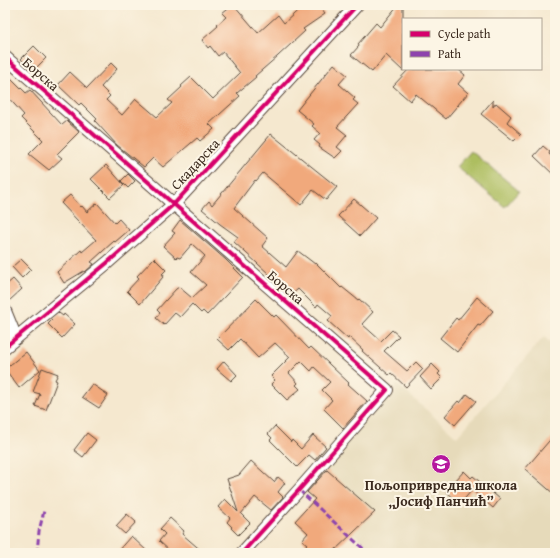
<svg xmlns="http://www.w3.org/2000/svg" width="560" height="558" font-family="'Gentium Book Plus',serif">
  <rect width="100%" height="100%" fill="#fcf5e5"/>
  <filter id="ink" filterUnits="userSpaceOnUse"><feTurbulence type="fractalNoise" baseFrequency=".025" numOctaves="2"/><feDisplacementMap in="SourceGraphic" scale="8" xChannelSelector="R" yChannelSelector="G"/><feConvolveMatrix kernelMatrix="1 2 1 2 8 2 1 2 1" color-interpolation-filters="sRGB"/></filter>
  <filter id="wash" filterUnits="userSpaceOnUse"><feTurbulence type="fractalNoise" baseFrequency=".012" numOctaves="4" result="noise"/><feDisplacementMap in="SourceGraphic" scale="16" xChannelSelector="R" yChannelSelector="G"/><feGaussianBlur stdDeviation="0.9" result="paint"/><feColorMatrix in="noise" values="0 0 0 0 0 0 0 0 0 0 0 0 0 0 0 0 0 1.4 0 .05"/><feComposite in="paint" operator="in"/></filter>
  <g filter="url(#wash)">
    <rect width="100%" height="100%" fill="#f5e8cf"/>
    <!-- built -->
    <path fill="#e6daba" d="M544 337 553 345 555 344V553H376L304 491 397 384 457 437Z"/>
    <!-- green -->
    <path fill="#adbe61" stroke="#747440" d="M471 151 519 191 505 207 457 167Z"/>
    <g id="blocks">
      <!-- building -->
      <g fill="#f1a97b">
        <path d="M232 5H234L258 33 278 15 284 23 304 5H318L325 14 303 29 305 31 278 56 255 76 256 77 237 93 240 96 209 124 214 129 200 141 197 138 163 167 153 158 144 167 117 145 95 121 97 119 81 103 79 105 58 85 70 72 87 88 111 63 117 69 101 87 110 96 106 100 122 115 136 99 157 117 172 103 168 100 182 87 181 86 191 77 213 99 240 73 223 52 218 56 210 46 208 48 202 40 218 26 217 25 226 17 222 13Z"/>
        <path d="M398 5H403V71L386 55 372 72 351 55 359 46 358 44 376 23 380 27Z"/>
        <path d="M34 46 46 58 33 71 21 59Z"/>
        <path d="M334 64 347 75 339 84 355 98 353 100 358 104 337 127 347 135 337 147 342 151 335 158 319 147 320 145 314 140 320 133 312 126 314 124 297 110Z"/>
        <path d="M409 69H458L465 75 458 84 468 93 446 119 416 94 410 101 393 86Z"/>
        <path d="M5 72 26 93 30 90 62 125 67 121 79 132 57 154 62 158 49 170 29 154 43 140 21 118 24 115 5 94Z"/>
        <path d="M493 100V107L496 103 511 116 507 122 521 134 514 141 481 114Z"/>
        <path d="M271 134 337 187 326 200 313 190 301 205 263 173 256 181 255 180 234 208 268 238 262 246 286 267 298 251 315 264 316 263 341 288 342 287 358 300 359 299 373 312 362 324 381 341 392 330 399 336 384 351 407 371 416 362 423 369 406 387 391 373 389 375 362 351 363 350 349 337 348 339 328 321 332 316 318 304 316 307 298 289 290 296 278 285 268 275 269 274 234 242 238 237 220 224 202 209 209 201 212 205Z"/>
        <path d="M543 146 550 152 549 154 555 160V176L534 156Z"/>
        <path d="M106 165 124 185 110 198 91 179Z"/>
        <path d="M128 174 135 181 128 188 121 181Z"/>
        <path d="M70 195 81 207 82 206 87 212 97 203 115 223 119 219 129 230 115 242 114 241 91 262 94 264 85 272 84 271 64 283 57 272 81 250 82 252 96 240 61 203Z"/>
        <path d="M354 199 376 218 360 236 338 216Z"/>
        <path d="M180 220 226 260 243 277 207 315 203 311 201 313 192 304 180 317 175 313 164 325 156 318 160 313 157 310 176 289 179 287 192 298 206 285 191 272 205 256 192 244 180 258 177 257 176 258 163 246 175 233 172 231Z"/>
        <path d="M154 258 166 270 162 274 164 275 163 277 140 304 127 291 139 278 137 276Z"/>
        <path d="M21 259 31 269 22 278 12 267Z"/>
        <path d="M13 279 22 289 9 301 5 297V286Z"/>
        <path d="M477 297 493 311 480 326 478 325 457 352 440 338 456 318 458 320Z"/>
        <path d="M256 299 274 317 276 315 309 349 311 347 349 383 348 384 367 401 343 428 324 409 332 400 322 390 330 382 314 367 311 371 301 361 289 373 298 383 296 385 300 389 287 400 271 384 275 380 271 376 290 357 275 343 258 358 240 339 229 350 217 339Z"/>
        <path d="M59 313 63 316 64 314 75 324 62 338 48 324Z"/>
        <path d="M26 352 40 370 19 388 5 369Z"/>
        <path d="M224 361 237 375 231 381 217 369Z"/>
        <path d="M432 364 440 372 438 374 442 378 431 389 420 377Z"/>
        <path d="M42 368 58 374 55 380 57 381 46 410 35 406 40 394 33 392Z"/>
        <path d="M92 384 108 395 99 408 82 397Z"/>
        <path d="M467 394 476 401 455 425 445 416 458 401 460 403Z"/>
        <path d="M275 426 291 442 292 440 301 449 313 435 326 447 315 460 309 455 297 467 270 440 272 438 268 434Z"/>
        <path d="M87 433 96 440 83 457 74 450Z"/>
        <path d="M555 434V495L525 469Z"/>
        <path d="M251 461 274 482 278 477 285 483 278 492 283 497 271 510 255 497 241 514 250 523 238 535 231 528 232 527 227 522 230 518 218 507 225 499 238 512 227 479 239 475Z"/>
        <path d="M327 470 375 512 332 553H298L307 544 302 540 308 533 295 521 315 499 307 492Z"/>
        <path d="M464 471 471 478 473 476 500 499 493 508 472 490 460 504 446 491Z"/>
        <path d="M127 514 136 522 125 534 116 526Z"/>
        <path d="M170 518 184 531 182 534 204 553H172L159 541 165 534 160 529Z"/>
        <path d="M131 536 149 553H116Z"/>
      </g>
    </g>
  </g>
  <g filter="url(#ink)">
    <use href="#blocks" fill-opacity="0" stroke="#574639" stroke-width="1"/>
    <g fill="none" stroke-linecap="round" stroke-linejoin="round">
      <defs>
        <g id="minor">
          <path d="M5 57 387 390 299 490 242 553"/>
          <path d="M5 311 16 338"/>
          <path d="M5 347 107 263 174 204 357 5"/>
        </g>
      </defs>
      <!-- minor casing -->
      <use href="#minor" stroke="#574639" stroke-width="14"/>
      <!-- minor -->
      <use href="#minor" stroke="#fff" stroke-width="12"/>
      <!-- quiet -->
      <g stroke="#8e44ad" stroke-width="3" stroke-dasharray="6 3" stroke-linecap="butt">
        <path d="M299 490 368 553"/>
        <path d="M37 553 39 531 44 511"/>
      </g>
      <defs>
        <g id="cycleway">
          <path d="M5 57 387 390 299 490 242 553"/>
          <path d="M5 347 107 263 174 204 357 5"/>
        </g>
      </defs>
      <!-- cycleway casing -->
      <use href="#cycleway" stroke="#fcf5e5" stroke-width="6"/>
      <!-- cycleway -->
      <use href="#cycleway" stroke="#d6006c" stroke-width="4"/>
    </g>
  </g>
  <!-- icons -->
  <defs>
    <symbol id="school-disc" viewBox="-11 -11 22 22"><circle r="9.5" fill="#b5179e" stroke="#fcf5e5"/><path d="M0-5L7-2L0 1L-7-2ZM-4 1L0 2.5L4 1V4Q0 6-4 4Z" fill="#fff"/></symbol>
  </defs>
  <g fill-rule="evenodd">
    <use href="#school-disc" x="430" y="453" width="22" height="22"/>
  </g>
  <g text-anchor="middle" stroke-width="4" stroke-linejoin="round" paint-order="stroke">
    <!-- street labels -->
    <g font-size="14" fill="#3b2a1e" stroke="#fcf5e5">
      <text transform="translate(41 74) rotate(41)" y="5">Борска</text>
      <text transform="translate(195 164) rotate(-47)" y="5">Скадарска</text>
      <text transform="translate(286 287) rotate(41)" y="5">Борска</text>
    </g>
    <!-- poi labels -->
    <g font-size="14" font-weight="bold" fill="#3b2a1e" stroke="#fcf5e5">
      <text x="441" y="490">Пољопривредна школа<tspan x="441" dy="16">„Јосиф Панчић”</tspan></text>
    </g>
  </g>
  <!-- margin -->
  <rect width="560" height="558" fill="none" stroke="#fcf5e5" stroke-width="20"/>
  <!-- legend -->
  <rect x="402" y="18" width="140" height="52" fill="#fcf5e5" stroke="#afa495"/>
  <rect x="410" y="31" width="20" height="6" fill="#d6006c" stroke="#afa495"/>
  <text x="438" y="38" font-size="12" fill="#3b2a1e">Cycle path</text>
  <rect x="410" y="51" width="20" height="6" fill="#8e44ad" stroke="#afa495"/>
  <text x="438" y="58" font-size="12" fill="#3b2a1e">Path</text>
</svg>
